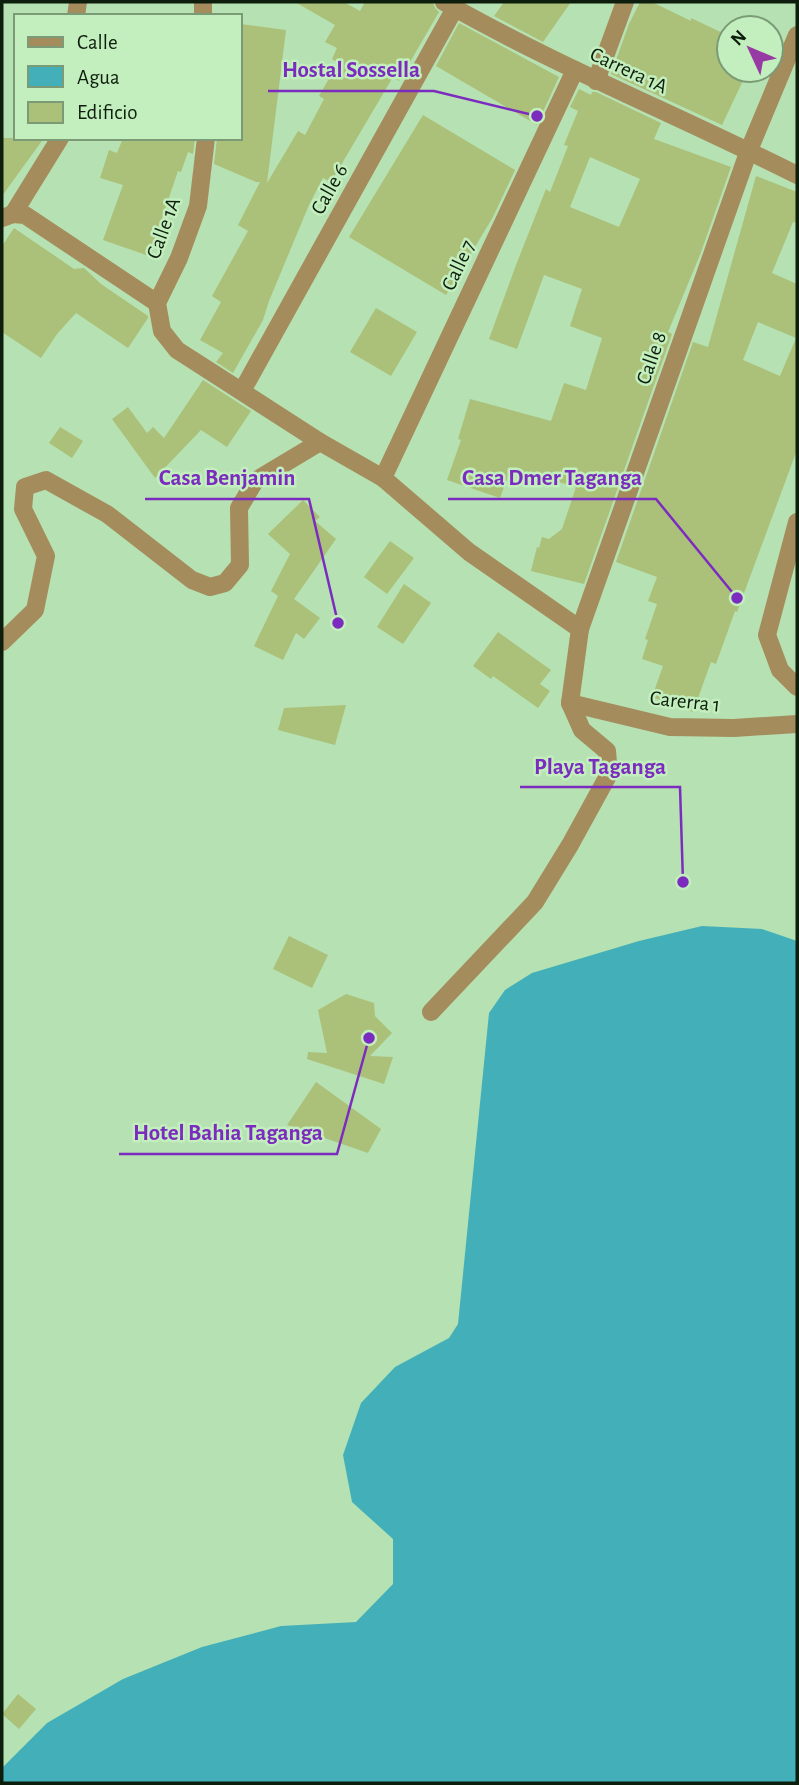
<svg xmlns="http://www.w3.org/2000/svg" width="799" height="1785" font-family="'Alegreya Sans',sans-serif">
  <rect width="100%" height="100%" fill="#b6e1b2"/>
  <!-- water -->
  <path fill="#43b0b9" d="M702 926 762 929 797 941V1783H2V1768L47 1723 123 1679 202 1647 281 1626 356 1622 393 1584V1539L352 1502 343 1455 361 1403 395 1367 449 1338 458 1324 489 1013 505 990 532 973 639 941Z"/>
  <!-- building -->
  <g fill="#abc179" fill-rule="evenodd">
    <path d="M295 2H344L360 11 365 2H433L435 8 439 12 399 81 393 77 331 182 323 178 309 205 269 301 263 320 233 373 216 362 223 353 200 340 221 302 212 296 248 231 238 225 260 182H256L214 164 217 138H240V24L286 30 267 183 298 131 305 135 324 99 319 96 338 63 332 59 337 48 325 42 335 25Z"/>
    <path d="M504 2H571L543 42 494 16Z"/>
    <path d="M640 2H652L691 21V18L729 36V70H748L722 125 611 74 629 24Z"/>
    <path d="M459 23 559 77 537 125 436 66Z"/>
    <path d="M579 89 591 95 592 92H596L661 123 654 139 731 167 700 255 668 332 672 334 584 584 531 571 537 547 539 548 542 537 549 539 562 529 576 487 511 468 500 498 447 480 461 440 458 439 470 399 551 421 564 383 586 390 602 338 570 326 582 289 544 275 517 349 489 339 516 265 546 189 550 192 568 146 564 145 578 111 570 107ZM590 157 640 179 619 227 570 207Z"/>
    <path d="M423 115 515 170 493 217 446 295 349 237Z"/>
    <path d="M2 138H44L2 196Z"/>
    <path d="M123 138H195L193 154 188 152 181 172 178 171 149 256 103 240 123 185 100 178 109 150 117 153Z"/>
    <path d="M756 176 797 192V223L793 222 772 273 797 284V450L737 612 735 611 716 664 711 662 693 712 652 697 663 666 642 659 648 640 645 639 657 604 648 601 657 577 616 562 693 342 708 347ZM758 322 796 338 780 376 743 360Z"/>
    <path d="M14 228 74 269 84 268 101 284 148 316V318L128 348 76 313 57 334 41 358 2 332V246Z"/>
    <path d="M376 308 417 332 391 376 350 352Z"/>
    <path d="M203 380 251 411 227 447 201 430 155 478 112 419 128 407 147 433 153 427 164 438Z"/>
    <path d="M60 427 83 441 72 458 49 443Z"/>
    <path d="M303 500 320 517 315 521 336 539 294 599 320 618 304 639 296 633 283 660 254 646 278 596 271 591 290 554 268 534Z"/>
    <path d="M390 541 414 558 387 594 364 577Z"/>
    <path d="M404 584 431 603 403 644 377 627Z"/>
    <path d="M498 632 551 670 540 684 550 691 538 708 493 676 491 679 473 666Z"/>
    <path d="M346 705 335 745 278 730 284 708Z"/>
    <path d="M289 936 328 955 312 988 273 969Z"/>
    <path d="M346 994 374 1003 375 1016 392 1033 370 1056 393 1057 384 1084 307 1059 308 1052 327 1053 318 1010Z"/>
    <path d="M316 1082 381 1129 368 1153 287 1125Z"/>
    <path d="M18 1694 36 1709 19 1729 2 1714Z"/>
  </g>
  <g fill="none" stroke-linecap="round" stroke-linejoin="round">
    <!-- minor -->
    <g stroke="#a58c5c" stroke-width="18">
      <path d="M203 2V16"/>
      <path d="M444 2C558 67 680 116 797 175"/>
      <path d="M76 16 78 2"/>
      <path d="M596 81 625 2"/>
      <path d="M206 138 198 206 179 258 157 303 162 331 177 350 320 442 383 478 469 552 580 629"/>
      <path d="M13 214 60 138"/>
      <path d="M2 218 13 214 25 215 157 303"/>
      <path d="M242 391 455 8"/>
      <path d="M383 478 575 70"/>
      <path d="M797 522 767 635 780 670 797 687"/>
      <path d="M2 642 35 610 46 556 23 509 25 487 46 480 107 514 192 580 210 587 225 583 240 565 239 508 255 481 320 442"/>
      <path d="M570 703 580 629 749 150 797 35"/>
      <path d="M570 703 670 727 734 728 797 724"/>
      <path d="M431 1012 535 902 570 845 609 774 607 751 582 730 570 703"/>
    </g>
  </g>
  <g text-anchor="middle" stroke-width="5" stroke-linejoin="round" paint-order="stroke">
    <!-- street labels -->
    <g font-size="21" fill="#0e1e0d" stroke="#c3eebe">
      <text transform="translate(629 70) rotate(25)" y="7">Carrera 1A</text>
      <text transform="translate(329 189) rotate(-61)" y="7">Calle 6</text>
      <text transform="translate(163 228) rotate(-70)" y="7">Calle 1A</text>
      <text transform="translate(458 265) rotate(-65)" y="7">Calle 7</text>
      <text transform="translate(651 358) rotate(-71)" y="7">Calle 8</text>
      <text transform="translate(685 701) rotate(6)" y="7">Carerra 1</text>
    </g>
  </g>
  <!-- callouts -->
  <path fill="none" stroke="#7b2cbf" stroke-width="2.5" d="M537 116L434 91H268M737 598L656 499H448M338 623L309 499H145M683 882L680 787H520M369 1038L337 1154H119"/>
  <g fill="#7b2cbf" stroke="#c3eebe" stroke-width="2.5">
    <circle cx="537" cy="116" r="7"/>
    <circle cx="737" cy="598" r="7"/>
    <circle cx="338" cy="623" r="7"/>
    <circle cx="683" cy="882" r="7"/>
    <circle cx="369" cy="1038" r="7"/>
  </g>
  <g font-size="23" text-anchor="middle" font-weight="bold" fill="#7b2cbf" stroke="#c3eebe" stroke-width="5" stroke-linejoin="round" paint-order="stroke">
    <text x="351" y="77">Hostal Sossella</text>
    <text x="552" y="485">Casa Dmer Taganga</text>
    <text x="227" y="485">Casa Benjamin</text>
    <text x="600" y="774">Playa Taganga</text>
    <text x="228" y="1140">Hotel Bahia Taganga</text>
  </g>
  <!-- border -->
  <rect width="799" height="1785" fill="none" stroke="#0e1e0d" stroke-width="7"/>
  <!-- legend -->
  <rect x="14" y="14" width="228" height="126" fill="#c3eebe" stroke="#7b9b77" stroke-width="2"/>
  <rect x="28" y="37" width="35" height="10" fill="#a58c5c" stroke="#7b9b77" stroke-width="2"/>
  <text x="77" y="49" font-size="21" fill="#0e1e0d">Calle</text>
  <rect x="28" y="66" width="35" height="21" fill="#43b0b9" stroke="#7b9b77" stroke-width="2"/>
  <text x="77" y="84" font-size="21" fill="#0e1e0d">Agua</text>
  <rect x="28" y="102" width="35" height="21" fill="#abc179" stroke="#7b9b77" stroke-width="2"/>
  <text x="77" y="119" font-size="21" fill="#0e1e0d">Edificio</text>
  <!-- north arrow -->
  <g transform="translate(750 49) rotate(314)"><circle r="33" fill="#c3eebe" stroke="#7b9b77" stroke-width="2"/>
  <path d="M0-5L12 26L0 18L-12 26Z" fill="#973aa4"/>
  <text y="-10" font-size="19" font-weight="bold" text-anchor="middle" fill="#0e1e0d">N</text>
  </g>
</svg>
